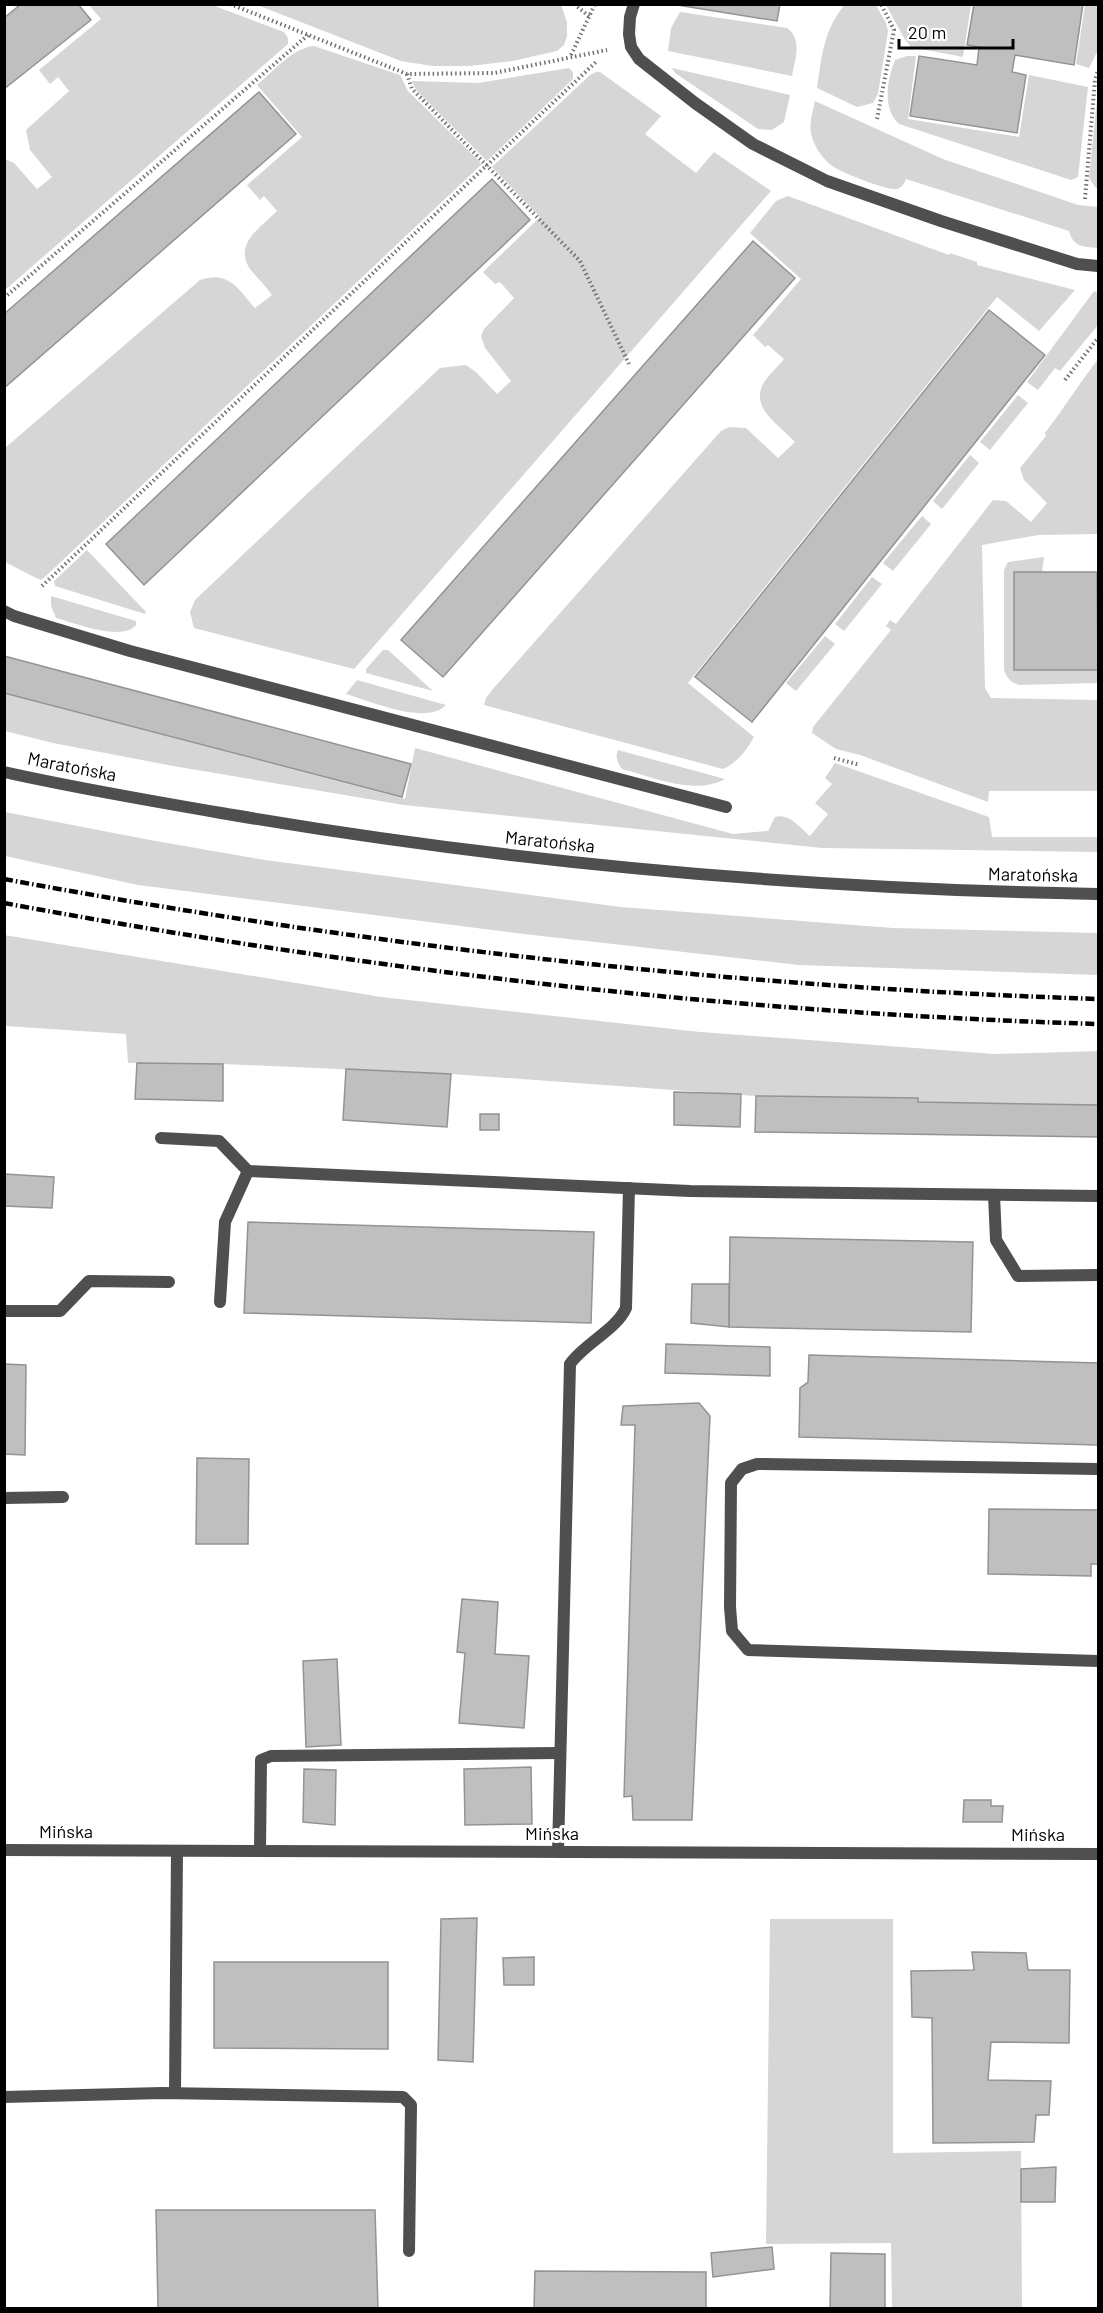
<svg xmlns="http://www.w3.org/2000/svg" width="1103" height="2313" font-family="Barlow,sans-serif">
  <rect width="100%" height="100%" fill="#fff"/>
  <!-- green -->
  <g fill="#d6d6d6">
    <path d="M845 4 876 5 886 23 888 31 878 94 873 103 857 107 817 88C822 55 823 32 845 4Z"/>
    <path d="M89 5H212L284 32 288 38V44L5 290V159L14 163 37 189 52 177 30 150 26 130 69 91 58 77 50 84 39 70 101 19Z"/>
    <path d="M257 5H561L567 22V36L564 45 557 51 513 61 470 66H433L401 61Z"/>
    <path d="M886 5H971L963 57 911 47 904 38Z"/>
    <path d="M1085 5H1098V50L1089 68 1076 64Z"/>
    <path d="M680 12 787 28C803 40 795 59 792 76L668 51 671 28Z"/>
    <path d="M314 46 400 75 408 91 482 164 46 576 41 580 36 578 5 562V448L200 280C229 270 238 289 255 308L272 295C266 286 257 278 250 269 233 244 261 227 277 211L264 196 260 200 247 185 302 137 257 85C274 71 292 48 314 46Z"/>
    <path d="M907 56H916L908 119 1019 137 1029 75 1088 87 1078 177 1071 180 899 124C882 108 887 80 895 60Z"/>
    <path d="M569 68 573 72V79L487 161 416 90 412 81 478 83Z"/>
    <path d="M672 68 790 95 784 122 772 130 758 129 675 73Z"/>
    <path d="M596 72H600L661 116 645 134 696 173 714 152 771 191 354 669 194 628 190 612 195 600 440 368 466 365 476 372 497 394 511 381 485 348 481 336 484 329 514 298 500 282 495 284 483 272 540 217 492 167 590 75Z"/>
    <path d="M1098 90V188H1096L1089 178Z"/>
    <path d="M815 101 943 159 1078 205 1098 207V248C1082 246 1074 248 1069 231L906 179C904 184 902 187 897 189 888 191 839 172 831 165 822 158 813 145 811 133 809 123 813 111 815 101Z"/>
    <path d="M788 196 949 255 950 253 977 262V265L1075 290 1039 331 997 297 688 683 754 737C746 751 738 762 723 769L484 705 486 698 492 690 721 431 729 427 746 428 778 458 795 442C781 426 750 409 763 384 768 375 778 367 784 359L768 345 765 347 753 335 801 279 750 233 776 201Z"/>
    <path d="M1094 291 1098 293V325L1060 371 1055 368 1038 390 1027 382Z"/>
    <path d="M1098 359V534L1038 535 982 545 985 688 991 698 1098 700V791H989L988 802 860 755 836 749 812 733 813 727 891 630 886 626 890 620 896 624 993 500 1006 501 1031 522 1047 503 1024 480 1020 468 1046 436 1045 433C1063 409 1080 383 1098 359Z"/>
    <path d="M1018 395 1028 403 990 450 980 442Z"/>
    <path d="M970 455 979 463 942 509 933 501Z"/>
    <path d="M922 516 931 524 893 571 883 563Z"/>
    <path d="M87 550 146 612 145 614 55 586 54 581Z"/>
    <path d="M1044 557 1042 572 1014 670H1098V567V683L1019 685C1010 682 1007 678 1004 670V570L1008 562Z"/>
    <path d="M872 577 882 584 844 631 835 624Z"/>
    <path d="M51 596 136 621V625C122 642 75 623 56 618L51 606Z"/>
    <path d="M825 636 835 644 796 691 786 683Z"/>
    <path d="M383 650H388L433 691 366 673V669Z"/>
    <path d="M357 680 446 705C427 726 370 701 346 694Z"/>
    <path d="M4 693 405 799 415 748 733 834 768 831 775 817C789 813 800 828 810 836L828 814 815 803 832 784 825 778 835 763 989 817 992 837H1098V852L822 848 404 805 173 766 53 743 5 731Z"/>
    <path d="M618 750 725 779C694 796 653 777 622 769 617 762 615 757 618 750Z"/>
    <path d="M5 812 150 840 265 860 621 907 893 928 1098 933V975L799 965 524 934 138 885 5 856Z"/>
    <path d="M4 935 381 997 700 1032 995 1054 1098 1051V1105L918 1102V1098L756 1096 451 1074 223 1064 128 1063 126 1034 5 1026Z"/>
    <path d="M770 1919H893V2153L1021 2151 1022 2308H892L891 2243 766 2244Z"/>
  </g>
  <!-- building -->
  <g fill="#bfbfbf" stroke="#939393" stroke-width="1.5">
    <path d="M21 4H78L91 20 4 89V18Z"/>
    <path d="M671 4H780L777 21Z"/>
    <path d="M974 4H1083L1074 65 1015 55 1012 72 1026 75 1017 133 910 116 919 56 977 65 979 47 967 45Z"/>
    <path d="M259 92 296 134 4 388V314Z"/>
    <path d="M492 179 530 220 144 585 106 544Z"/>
    <path d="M753 241 795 278 443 677 401 640Z"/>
    <path d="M989 310 1045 355 752 722 695 677Z"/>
    <path d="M1014 572H1097L1098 670H1014Z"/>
    <path d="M4 656 411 764 402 797 4 693Z"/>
    <path d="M137 1063 223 1064V1101L135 1099Z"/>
    <path d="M346 1069 451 1074 447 1127 343 1120Z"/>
    <path d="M674 1092 741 1094 740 1127 674 1125Z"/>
    <path d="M756 1096 918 1098V1102L1098 1105V1137L755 1132Z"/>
    <rect x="480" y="1114" width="19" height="16"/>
    <path d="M4 1174 54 1177 52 1208 4 1206Z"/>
    <path d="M248 1222 594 1232 591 1323 244 1313Z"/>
    <path d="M730 1237 973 1242 971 1332 729 1327Z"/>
    <path d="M692 1284H729V1327L691 1323Z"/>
    <path d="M666 1344 770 1347V1376L665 1373Z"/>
    <path d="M809 1355 1098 1363V1445L799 1437 800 1388 808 1382Z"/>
    <path d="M4 1364 26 1365 25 1455 4 1454Z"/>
    <path d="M699 1403 710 1416 692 1820H633L632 1796 624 1797 635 1425H621L623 1406Z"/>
    <path d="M197 1458 249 1459 248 1544H196Z"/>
    <path d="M989 1509 1098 1510V1564H1091V1576L988 1574Z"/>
    <path d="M462 1599 498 1602 495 1654 529 1656 524 1728 459 1723 465 1653 457 1652Z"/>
    <path d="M337 1659 341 1745 306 1747 303 1661Z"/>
    <path d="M531 1767 532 1824 465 1825 464 1769Z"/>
    <path d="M304 1769 336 1770 335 1825 303 1822Z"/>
    <path d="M964 1800H991V1806H1003L1002 1822H963Z"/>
    <path d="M477 1918 473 2062 438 2060 441 1919Z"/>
    <path d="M972 1952 1026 1953 1028 1970H1070L1069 2043 991 2042 988 2080 1051 2081 1049 2115H1036L1034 2142 933 2143 932 2018 912 2017 911 1971 974 1970Z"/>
    <path d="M534 1957V1985H504L503 1958Z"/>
    <path d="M214 1962H388V2049L214 2048Z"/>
    <path d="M1056 2167 1055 2202H1021V2169Z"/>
    <path d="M156 2210H375L378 2308H158Z"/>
    <path d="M772 2247 774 2269 713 2277 711 2253Z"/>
    <path d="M831 2253 885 2254V2308H830Z"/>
    <path d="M535 2271 706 2272V2308H534Z"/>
  </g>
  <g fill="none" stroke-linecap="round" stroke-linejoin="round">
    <!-- path -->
    <g stroke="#717171" stroke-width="4" stroke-dasharray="1.5 3" stroke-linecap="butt">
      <path d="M230 4 407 74 494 73 607 50"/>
      <path d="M574 4 590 17"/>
      <path d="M571 55 595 4"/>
      <path d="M407 74 412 89 580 261 629 364"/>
      <path d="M877 119 894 30 881 4"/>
      <path d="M1085 199 1095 80 1098 70"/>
      <path d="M4 298 308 35"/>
      <path d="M1065 380 1098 338"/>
      <path d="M42 586 596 62"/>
      <path d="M834 758 860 765"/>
    </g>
    <!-- service -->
    <g stroke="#4f4f4f" stroke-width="12">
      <path d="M634 4 630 17 629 34 631 47 639 59 695 103 753 144 827 181 941 221 1077 264 1098 266"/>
      <path d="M4 611 14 616 130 651 726 807"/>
      <path d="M161 1138 219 1141 248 1171 690 1191 1098 1196"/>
      <path d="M994 1195 996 1240 1018 1276 1098 1275"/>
      <path d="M220 1302 225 1222 248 1171"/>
      <path d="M4 1311H60L89 1281 169 1282"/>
      <path d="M1098 1469 757 1464 742 1469 731 1483 730 1607 732 1631 748 1650 1098 1661"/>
      <path d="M4 1498 63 1497"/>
      <path d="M260 1851 261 1760 271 1756 559 1753"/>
      <path d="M558 1852 570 1364C585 1343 616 1330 626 1308L629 1188"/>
      <path d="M175 2093 177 1851"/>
      <path d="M4 2097 162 2093 403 2097 411 2105 409 2251"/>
    </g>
    <!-- minor -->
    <path stroke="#4f4f4f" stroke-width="12" d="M4 1850 1098 1854"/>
    <!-- tertiary -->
    <path stroke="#4f4f4f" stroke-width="12" d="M4 772C80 789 157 802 233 815 520 864 808 889 1098 894"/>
    <!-- rail -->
    <g stroke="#000" stroke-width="4.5" stroke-dasharray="9 3 1.5 3" stroke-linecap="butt">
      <path d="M4 879C366 946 731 987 1098 999"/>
      <path d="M4 903C365 970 732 1013 1098 1024"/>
    </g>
  </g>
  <g text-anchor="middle" stroke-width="6" stroke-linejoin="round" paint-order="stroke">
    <!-- street labels -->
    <g font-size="18" fill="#000" stroke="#fff">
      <text transform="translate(72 767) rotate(11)" y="6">Maratońska</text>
      <text transform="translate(550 842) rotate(6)" y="6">Maratońska</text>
      <text transform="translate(1033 875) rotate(1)" y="6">Maratońska</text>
      <text x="66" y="1838">Mińska</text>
      <text x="552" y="1840">Mińska</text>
      <text x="1038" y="1841">Mińska</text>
    </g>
  </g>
  <!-- border -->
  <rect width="1103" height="2313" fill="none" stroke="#000000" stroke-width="12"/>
  <!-- scale -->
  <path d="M899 39v9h114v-9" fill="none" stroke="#000000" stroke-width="3"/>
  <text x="908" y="39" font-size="18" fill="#000000" stroke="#ffffff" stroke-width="4.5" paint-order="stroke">20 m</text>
</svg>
